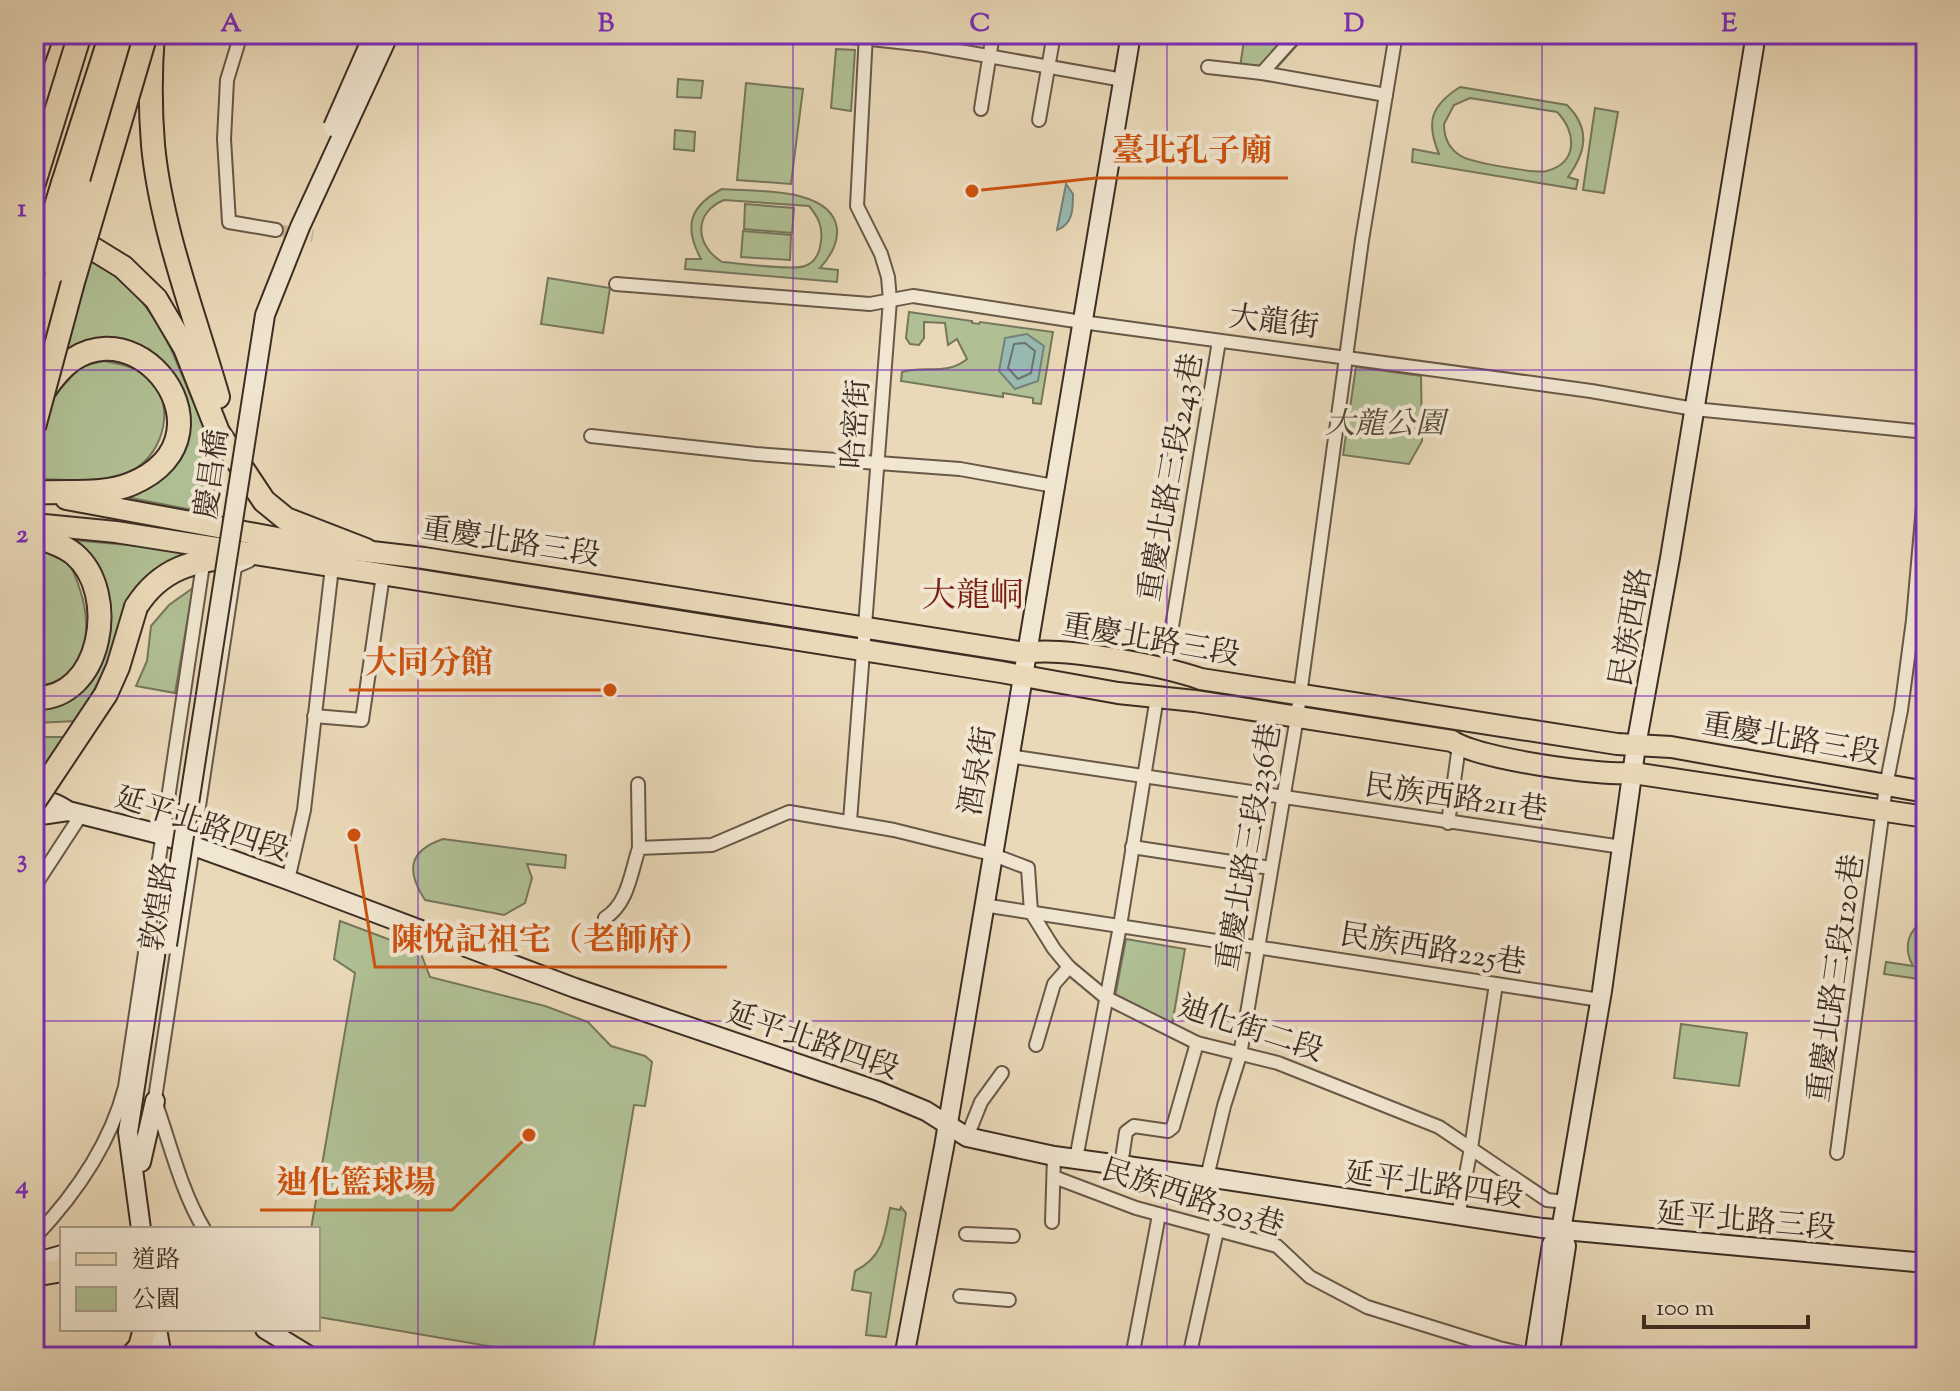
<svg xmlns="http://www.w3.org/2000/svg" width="1960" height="1391" font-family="'Sorts Mill Goudy','Noto Serif TC',serif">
  <rect width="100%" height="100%" fill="#ead9b8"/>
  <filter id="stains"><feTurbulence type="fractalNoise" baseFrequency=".0025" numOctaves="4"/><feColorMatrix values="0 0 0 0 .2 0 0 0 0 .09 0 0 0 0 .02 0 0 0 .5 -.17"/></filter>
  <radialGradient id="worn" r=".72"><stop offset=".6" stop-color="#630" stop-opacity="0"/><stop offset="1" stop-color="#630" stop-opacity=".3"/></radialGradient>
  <!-- green -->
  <g fill="#b0c094" stroke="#76765c" stroke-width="2" fill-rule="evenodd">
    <path d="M1245 34H1307L1274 71 1240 67Z"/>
    <path d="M836 49 855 50 851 111 831 108Z"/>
    <path d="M678 79 703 81 701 98 677 97Z"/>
    <path d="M746 83 803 89 791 184 737 180Z"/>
    <path d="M1460 87 1567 105C1591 129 1586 152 1568 177L1578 180 1576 189 1412 162 1413 149 1439 154C1426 123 1430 106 1460 87ZM1470 98 1557 112C1576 131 1579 162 1547 171 1537 174 1469 162 1461 156 1449 149 1444 137 1444 124L1454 105Z"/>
    <path d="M1595 108 1618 112 1604 193 1583 190Z"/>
    <path d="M675 130 695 132 694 151 674 149Z"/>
    <path d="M722 189C754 192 832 186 837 229 838 244 830 257 820 268L838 270 837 282 685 269 686 259H701C683 226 690 206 722 189ZM724 200 809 206C818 217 823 226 821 241 820 251 816 262 805 266 793 271 739 263 722 262 695 245 693 213 724 200Z"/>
    <path d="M745 204 794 208 792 233 744 229Z"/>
    <path d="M743 231 791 235 790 260 741 257Z"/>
    <path d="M85 257 121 278 137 295 156 321 171 349 219 462 213 514 126 497 141 492 171 471 180 453 186 400 172 371 150 350 123 341 88 340 56 354Z"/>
    <path d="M548 278 610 288 603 333 541 324Z"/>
    <path d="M909 312 972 321V323L979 324 980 322 1053 332 1041 404 1033 403V398L1003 393V397L901 381 902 372C924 365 947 376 967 359L957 339 948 345 945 323 924 322V338L919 345 910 344 906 338Z"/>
    <path d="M104 361C118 364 134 366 145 375 178 399 165 453 133 470 104 485 65 479 34 479V447L46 405 81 366Z"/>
    <path d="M1356 367 1421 376 1422 441 1409 464 1343 455Z"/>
    <path d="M72 540 196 551 156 570 78 721 34 723V709C54 694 83 678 99 660 103 656 104 649 105 643 116 605 106 562 72 540Z"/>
    <path d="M34 543C42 547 56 551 63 557 71 564 77 580 80 590 94 631 86 683 35 686Z"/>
    <path d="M193 588 175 693 136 686 147 661 151 626 169 605Z"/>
    <path d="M34 737H66L34 788Z"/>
    <path d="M443 839 566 855 565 868 527 864 532 878 525 903 504 915 425 900C406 871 408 851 443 839Z"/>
    <path d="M1926 920V980L1884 974 1886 962 1913 966C1903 948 1907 930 1926 920Z"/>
    <path d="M340 921 420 951 430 977 545 1006 588 1022 611 1046 645 1056 652 1062 645 1106 634 1105 592 1357H552L318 1317V1229H311L355 973 334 959Z"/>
    <path d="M1126 939 1185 949 1172 1025 1115 997Z"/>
    <path d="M1681 1024 1747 1033 1739 1086 1674 1078Z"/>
    <path d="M901 1207 906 1213 886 1337 866 1335 871 1293 852 1290 855 1271C882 1258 885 1236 890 1208L900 1210Z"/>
  </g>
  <!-- water -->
  <g fill="#98bab2" stroke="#748279" stroke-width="2">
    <path d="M1066 184 1073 194C1073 209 1073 224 1057 230Z"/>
    <path d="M1027 334 1044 346 1038 381 1015 389 999 371 1005 338Z"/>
  </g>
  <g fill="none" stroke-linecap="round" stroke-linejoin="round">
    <!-- shore -->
    <path stroke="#6a746a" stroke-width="2" d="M1025 343 1035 351 1031 373 1018 379 1008 368 1014 344Z"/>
    <!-- street-tunnel -->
    <path stroke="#c7b79a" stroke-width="12" stroke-dasharray="12 6" stroke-linecap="butt" d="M276 230 313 236"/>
    <defs>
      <g id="street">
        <path d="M241 34 227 80 224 139 229 222 276 230"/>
        <path d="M825 34 926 45 1123 80"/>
        <path d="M1208 67 1262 73 1386 95"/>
        <path d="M1262 73 1297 34"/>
        <path d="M981 109 993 34"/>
        <path d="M1039 120 1054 34"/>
        <path d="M616 284 870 304 913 296 1082 322 1591 391 1694 409 1926 432"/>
        <path d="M591 436 756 454 960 469 1054 486"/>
        <path d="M1165 669 1219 341"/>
        <path d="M314 716 362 720 383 575"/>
        <path d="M1008 756 1622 847"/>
        <path d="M638 784 639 848"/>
        <path d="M850 821 890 300 888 277 881 254 857 206 866 34"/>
        <path d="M1448 823 1459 746"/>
        <path d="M1132 847 1271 868"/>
        <path d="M288 880 304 810 332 567"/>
        <path d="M34 887 81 815"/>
        <path d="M983 905 1600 1000"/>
        <path d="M605 918C628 904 631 872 639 848L712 845 789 812 894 830 991 854 1028 868 1031 912 1054 949 1069 967 1105 997 1197 1043 1278 1063 1439 1127 1547 1200 1566 1202"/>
        <path d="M1036 1045 1054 984 1069 967"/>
        <path d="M967 1137 981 1102 1002 1073"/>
        <path d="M1837 1153 1886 786 1901 710 1913 620 1926 472"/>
        <path d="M1076 1159 1120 926 1157 697"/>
        <path d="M1121 1165 1126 1132 1134 1126 1168 1131 1173 1127 1197 1043"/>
        <path d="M1054 1177 1136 1208 1277 1246 1310 1277 1367 1307 1499 1348 1534 1356"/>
        <path d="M1207 1177 1224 1106 1240 1055 1297 717 1362 240 1396 34"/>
        <path d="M1458 1216 1471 1148 1496 984"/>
        <path d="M1052 1222 1054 1156"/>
        <path d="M204 1229C181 1191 170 1143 155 1101L156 1092 235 567 249 561"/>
        <path d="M966 1234 1013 1236"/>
        <path d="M34 1238C75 1195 110 1145 125 1087L202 571"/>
        <path d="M960 1296 1009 1300"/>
        <path d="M1132 1357 1159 1215"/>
        <path d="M1189 1357 1217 1231"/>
      </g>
      <g id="secondary">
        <path d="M34 801C48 800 56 803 68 811L163 835 288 880 575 988 878 1091 926 1111 967 1137 1054 1156 1207 1177 1542 1228 1926 1263"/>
        <path d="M34 816 68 811"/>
        <path d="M141 1162 155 1101"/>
        <path d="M141 1229 128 1132 157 943"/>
        <path d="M34 1263 62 1255"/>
        <path d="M157 1329 162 1357"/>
        <path d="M265 1329 311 1357"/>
        <path d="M904 1357 944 1147 1131 34"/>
        <path d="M1534 1357 1552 1244 1561 1230 1564 1213 1602 991 1636 746 1670 558 1756 34"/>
        <path d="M1549 1357 1566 1246 1561 1230"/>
      </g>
      <g id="primary">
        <path d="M66 499 320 546 424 558 1025 653C1063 646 1163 666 1201 679L1617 744 1671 747 1926 792"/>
        <path d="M34 524 116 532 1001 672 1118 693 1195 701 1452 741C1479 759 1599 776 1633 773L1926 817"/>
      </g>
      <g id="highway">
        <path d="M153 34C150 71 150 108 153 145 161 229 195 316 218 397"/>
        <path d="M34 57 42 34"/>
        <path d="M34 183 80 34"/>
        <path d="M63 183 111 34"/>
        <path d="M82 189 133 34"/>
        <path d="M34 229 92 248 123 267 156 299 185 348 218 432 264 501 286 519 366 550"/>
        <path d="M34 357 58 270"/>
        <path d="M34 493C65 490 102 496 131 484 251 434 117 274 45 390"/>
        <path d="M34 536C47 540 63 545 74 554 120 592 102 701 34 698"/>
        <path d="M136 607C165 561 203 561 252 553"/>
        <path d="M34 1275 62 1270"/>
        <path d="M131 1357 140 1347 145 1329"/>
      </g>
    </defs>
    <!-- street casing -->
    <use href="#street" stroke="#685848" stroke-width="16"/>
    <!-- secondary casing -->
    <use href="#secondary" stroke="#3d2d23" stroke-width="22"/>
    <!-- primary casing -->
    <use href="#primary" stroke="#3d2d23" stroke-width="24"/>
    <!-- highway casing -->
    <use href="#highway" stroke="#3d2d23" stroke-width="26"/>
    <!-- street -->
    <use href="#street" stroke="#f1e6d1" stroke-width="12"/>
    <!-- secondary -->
    <use href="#secondary" stroke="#f1e6d1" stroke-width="18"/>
    <!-- primary -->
    <use href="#primary" stroke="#ead9b8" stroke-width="20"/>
    <!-- highway -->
    <use href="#highway" stroke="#ead9b8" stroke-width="22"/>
    <defs>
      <g id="secondary-bridge">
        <path d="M333 127 374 34"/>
        <path d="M167 945 265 315 300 227 389 34"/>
      </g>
      <g id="highway-bridge">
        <path d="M38 265 63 183"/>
        <path d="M58 270 82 189"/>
        <path d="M34 427 73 282 146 34"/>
        <path d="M34 802 106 694 118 667 136 607"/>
      </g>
    </defs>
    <!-- secondary-bridge casing -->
    <use href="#secondary-bridge" stroke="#3d2d23" stroke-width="22" stroke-linecap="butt"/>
    <!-- highway-bridge casing -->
    <use href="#highway-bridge" stroke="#3d2d23" stroke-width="26" stroke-linecap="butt"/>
    <!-- secondary-bridge -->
    <use href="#secondary-bridge" stroke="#f1e6d1" stroke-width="18"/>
    <!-- highway-bridge -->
    <use href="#highway-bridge" stroke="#ead9b8" stroke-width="22"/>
  </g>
  <!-- grid -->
  <path fill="none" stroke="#7b2cbf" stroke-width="2" stroke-opacity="0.55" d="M418 34V1357M793 34V1357M1167 34V1357M1542 34V1357M34 370H1926M34 696H1926M34 1021H1926"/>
  <g text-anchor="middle" stroke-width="8" stroke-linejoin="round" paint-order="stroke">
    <!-- street labels -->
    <g font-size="30" fill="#3d2d23" stroke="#f1e6d1">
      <text transform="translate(1274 321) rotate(7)" y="10">大龍街</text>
      <text transform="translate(855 424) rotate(-86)" y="10">哈密街</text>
      <text transform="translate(211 474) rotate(-82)" y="10">慶昌橋</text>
      <text transform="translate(1170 477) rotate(-80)" y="10">重慶北路三段243巷</text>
      <text transform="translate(511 541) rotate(9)" y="10">重慶北路三段</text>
      <text transform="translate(1630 627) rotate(-80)" y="10">民族西路</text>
      <text transform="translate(1151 639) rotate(10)" y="10">重慶北路三段</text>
      <text transform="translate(1791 738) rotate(10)" y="10">重慶北路三段</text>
      <text transform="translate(977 771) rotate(-80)" y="10">酒泉街</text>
      <text transform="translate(1456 797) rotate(8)" y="10">民族西路211巷</text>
      <text transform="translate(202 823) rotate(18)" y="10">延平北路四段</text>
      <text transform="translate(1248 847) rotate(-80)" y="10">重慶北路三段236巷</text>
      <text transform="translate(158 906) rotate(-81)" y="10">敦煌路</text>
      <text transform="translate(1433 948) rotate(9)" y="10">民族西路225巷</text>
      <text transform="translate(1835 978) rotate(-82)" y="10">重慶北路三段120巷</text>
      <text transform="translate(1251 1028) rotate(18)" y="10">迪化街二段</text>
      <text transform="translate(813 1040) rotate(19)" y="10">延平北路四段</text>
      <text transform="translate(1434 1184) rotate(8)" y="10">延平北路四段</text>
      <text transform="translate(1193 1197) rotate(18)" y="10">民族西路303巷</text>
      <text transform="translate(1746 1220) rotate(5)" y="10">延平北路三段</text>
    </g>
    <!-- park labels -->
    <g font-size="30" font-style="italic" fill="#544a3a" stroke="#f1e6d1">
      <text x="1385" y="433">大龍公園</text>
    </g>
    <!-- quarter labels -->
    <g font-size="34" fill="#7a1f14" stroke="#f1e6d1">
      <text x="973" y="606">大龍峒</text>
    </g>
  </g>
  <!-- callouts -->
  <path fill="none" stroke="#ce520f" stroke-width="3" d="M972 191L1096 178H1288M610 690L509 690H349M354 835L375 967H727M529 1135L452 1210H260"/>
  <g fill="#ce520f" stroke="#f1e6d1" stroke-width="3">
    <circle cx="972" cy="191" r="8"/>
    <circle cx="610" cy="690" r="8"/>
    <circle cx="354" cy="835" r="8"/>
    <circle cx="529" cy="1135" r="8"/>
  </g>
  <g font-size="32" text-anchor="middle" font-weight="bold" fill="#ce520f" stroke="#f1e6d1" stroke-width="8" stroke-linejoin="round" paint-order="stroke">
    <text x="1192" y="161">臺北孔子廟</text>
    <text x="429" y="673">大同分館</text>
    <text x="551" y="950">陳悅記祖宅（老師府）</text>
    <text x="356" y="1193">迪化籃球場</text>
  </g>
  <!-- margin -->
  <rect width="1960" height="1391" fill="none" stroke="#ead9b8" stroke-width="88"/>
  <!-- legend -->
  <rect x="60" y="1227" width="260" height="104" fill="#f1e6d1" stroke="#a99c8b" stroke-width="2"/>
  <rect x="76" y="1253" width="40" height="12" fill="#ead9b8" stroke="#a99c8b" stroke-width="2"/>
  <text x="132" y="1267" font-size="24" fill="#3d2d23">道路</text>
  <rect x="76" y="1287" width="40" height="24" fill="#b0c094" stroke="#a99c8b" stroke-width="2"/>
  <text x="132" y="1307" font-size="24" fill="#3d2d23">公園</text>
  <!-- scale -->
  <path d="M1644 1315v12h164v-12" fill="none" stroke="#3d2d23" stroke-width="4"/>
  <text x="1656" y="1315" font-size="24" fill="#3d2d23" stroke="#f1e6d1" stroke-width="6" paint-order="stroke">100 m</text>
  <rect x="44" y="44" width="1872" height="1303" fill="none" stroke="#7b2cbf" stroke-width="3"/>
  <g font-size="26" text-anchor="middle" font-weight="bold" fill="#7b2cbf">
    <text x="231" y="31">A</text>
    <text x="606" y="31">B</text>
    <text x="980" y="31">C</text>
    <text x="1354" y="31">D</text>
    <text x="1729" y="31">E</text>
    <text x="22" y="216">1</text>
    <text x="22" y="542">2</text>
    <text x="22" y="867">3</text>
    <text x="22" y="1193">4</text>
  </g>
  <rect width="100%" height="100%" filter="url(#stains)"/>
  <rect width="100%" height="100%" fill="url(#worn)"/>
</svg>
